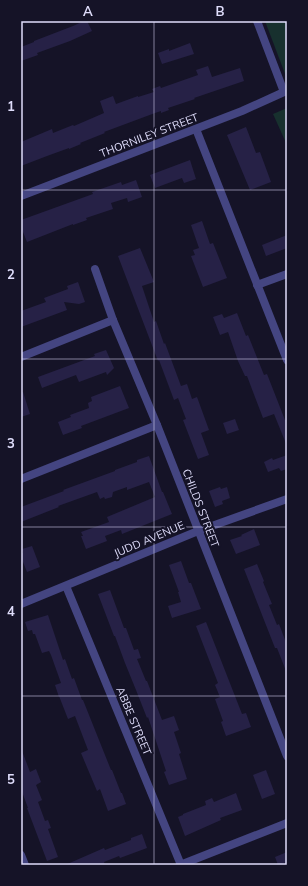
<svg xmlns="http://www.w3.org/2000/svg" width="308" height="886" font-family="Mulish,sans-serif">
  <rect width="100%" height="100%" fill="#151327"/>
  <!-- green -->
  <g fill="#17302e">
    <path d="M265 21H287V79Z"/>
    <path d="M287 108V145L273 114Z"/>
  </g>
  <!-- building -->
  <g fill="#262146">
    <path d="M84 21H87L92 31 70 41 37 53 38 55 21 61V47L34 42V41L73 26Z"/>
    <path d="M190 43 194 54 162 64 158 53 169 49V51Z"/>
    <path d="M208 66 212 77 240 68 244 81 194 98 195 99 168 108 169 110 161 113V111L155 113 104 132 105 133 80 143 81 144 69 149V148L47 156 21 166V142L52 129 53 133 73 125 74 126 104 113 100 101 113 96 116 104 138 96V97L154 92 152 89 160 86 161 88 198 75 196 70Z"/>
    <path d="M246 127 256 153 260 152 271 182 250 190 227 135Z"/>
    <path d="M190 160 196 179 184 183 182 178 155 188 150 175Z"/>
    <path d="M136 180 142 197 128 202 127 198 111 203 113 209 86 218 87 220 73 225V224L27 242 21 227V220L93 194 92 192 121 182 122 185Z"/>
    <path d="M202 221 210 244 213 243 227 278 203 287 191 256 195 255 193 250 199 248 191 225Z"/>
    <path d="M287 235V248L266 256 262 245Z"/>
    <path d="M140 248 154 282 142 286 154 322 156 321 164 344 165 343 181 386 187 384 192 399 197 397 209 430 201 433 209 455 198 459 183 420 186 419 178 398 174 400 159 360 158 361 118 256Z"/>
    <path d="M78 282 85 302 79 304 64 302 67 310 21 327V311L46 302 44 298 68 289 67 286Z"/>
    <path d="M237 313 246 336 248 335 264 375 267 374 285 420H287V446L274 414 263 418 247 376H245L238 361 228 332 220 335 213 317 222 314 224 318Z"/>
    <path d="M106 350 114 368 107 375 106 372 79 382 76 375 42 388 38 377 95 356 94 354Z"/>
    <path d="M120 386 129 408 81 426 82 428 63 435 58 422 71 417 70 415 89 408 88 403 92 401 91 397Z"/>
    <path d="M21 392H23L30 414 21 417Z"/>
    <path d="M235 419 239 430 227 434 223 423Z"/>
    <path d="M287 455V469L281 471 279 468 268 472 264 462 272 458 273 460Z"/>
    <path d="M149 456 162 492H163L172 514 122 534 121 530 105 536 107 541 86 549 81 536H83L81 532 109 522 107 517 155 497 149 482 127 490V487L113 492 112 497 105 499 104 497 100 499 97 492 58 506 59 507 21 522V507L64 491 63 490 115 471V470L137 462V460Z"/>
    <path d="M220 487 221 489 227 487 230 498 222 501 223 504 215 507 209 491Z"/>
    <path d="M254 529 260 545 236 554 230 540 242 536 241 535Z"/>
    <path d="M32 546 40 567 27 572 21 557V553H23L22 549Z"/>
    <path d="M181 561 189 583H191L201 609 172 618 168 606 181 602 178 592H179L169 565Z"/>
    <path d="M257 564 264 581 263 582 272 604 269 605 277 625 279 624 287 645V671H286L277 648H275L244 569Z"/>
    <path d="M110 590 124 628H126L134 650 138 649 141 658 137 659 146 681H147L162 720 174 716 179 730 174 732 181 753 179 754 187 779 169 785 164 772 166 771 148 717 147 718 136 690 125 663 115 636H114L98 594Z"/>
    <path d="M48 615 63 660 65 659 72 679 74 678 82 700H83L111 770H112L121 793H122L126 804 108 811 100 789 97 791 81 753 88 750 75 716 68 719 59 696V697L55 685 61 683 51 655 49 651 42 653 35 634H33L32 630 28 631 25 622Z"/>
    <path d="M206 622 242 714 246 713 251 727 226 736 221 722 223 721 215 699 220 697 215 685 218 683 196 626Z"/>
    <path d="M21 751H22L30 772 36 769 41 782 36 785 42 800 38 802 45 821 48 820 51 828 48 829 58 857 47 861 27 808H28L21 789Z"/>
    <path d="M266 770 275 794 262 799 253 775Z"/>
    <path d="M236 793 242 810 220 818 221 820 185 836 178 817 183 815V814L206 805 205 801 212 798 214 802Z"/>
    <path d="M142 834 147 848 120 858 119 856 104 862 105 865H65L104 848 105 850 131 840V838Z"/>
    <path d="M287 852V862L278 865 275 857Z"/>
  </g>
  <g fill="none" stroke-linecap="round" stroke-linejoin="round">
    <!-- street -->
    <g stroke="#444581" stroke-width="8">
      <path d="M196 129 287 360"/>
      <path d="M21 196 242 111 284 92 257 21"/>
      <path d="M95 269 113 320 157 425 287 756"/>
      <path d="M257 285 287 274"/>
      <path d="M21 357 113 320"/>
      <path d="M21 479 157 425"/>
      <path d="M66 586 181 865"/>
      <path d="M21 604 198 531 287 499"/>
      <path d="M21 855 25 865"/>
      <path d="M180 865 287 823"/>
    </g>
  </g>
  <!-- grid -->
  <path fill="none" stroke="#dfddfb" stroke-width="1" stroke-opacity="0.55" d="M154 21V865M21 190H287M21 359H287M21 527H287M21 696H287"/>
  <g text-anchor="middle" stroke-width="4" stroke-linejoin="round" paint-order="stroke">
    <!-- street labels -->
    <g font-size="11" fill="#dfddfb" stroke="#151327">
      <text transform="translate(149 135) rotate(-21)" y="4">THORNILEY STREET</text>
      <text transform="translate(201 508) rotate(69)" y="4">CHILDS STREET</text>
      <text transform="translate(149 539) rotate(-23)" y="4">JUDD AVENUE</text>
      <text transform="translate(134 721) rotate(67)" y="4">ABBE STREET</text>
    </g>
  </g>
  <!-- border -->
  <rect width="308" height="886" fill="none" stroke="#151327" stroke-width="44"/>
  <rect x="22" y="22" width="264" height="842" fill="none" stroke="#dfddfb" stroke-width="1.5"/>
  <g font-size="13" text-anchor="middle" font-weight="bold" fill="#dfddfb">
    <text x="88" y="16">A</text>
    <text x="220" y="16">B</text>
    <text x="11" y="111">1</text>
    <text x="11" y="279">2</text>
    <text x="11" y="448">3</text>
    <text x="11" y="616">4</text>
    <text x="11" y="784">5</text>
  </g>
</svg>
